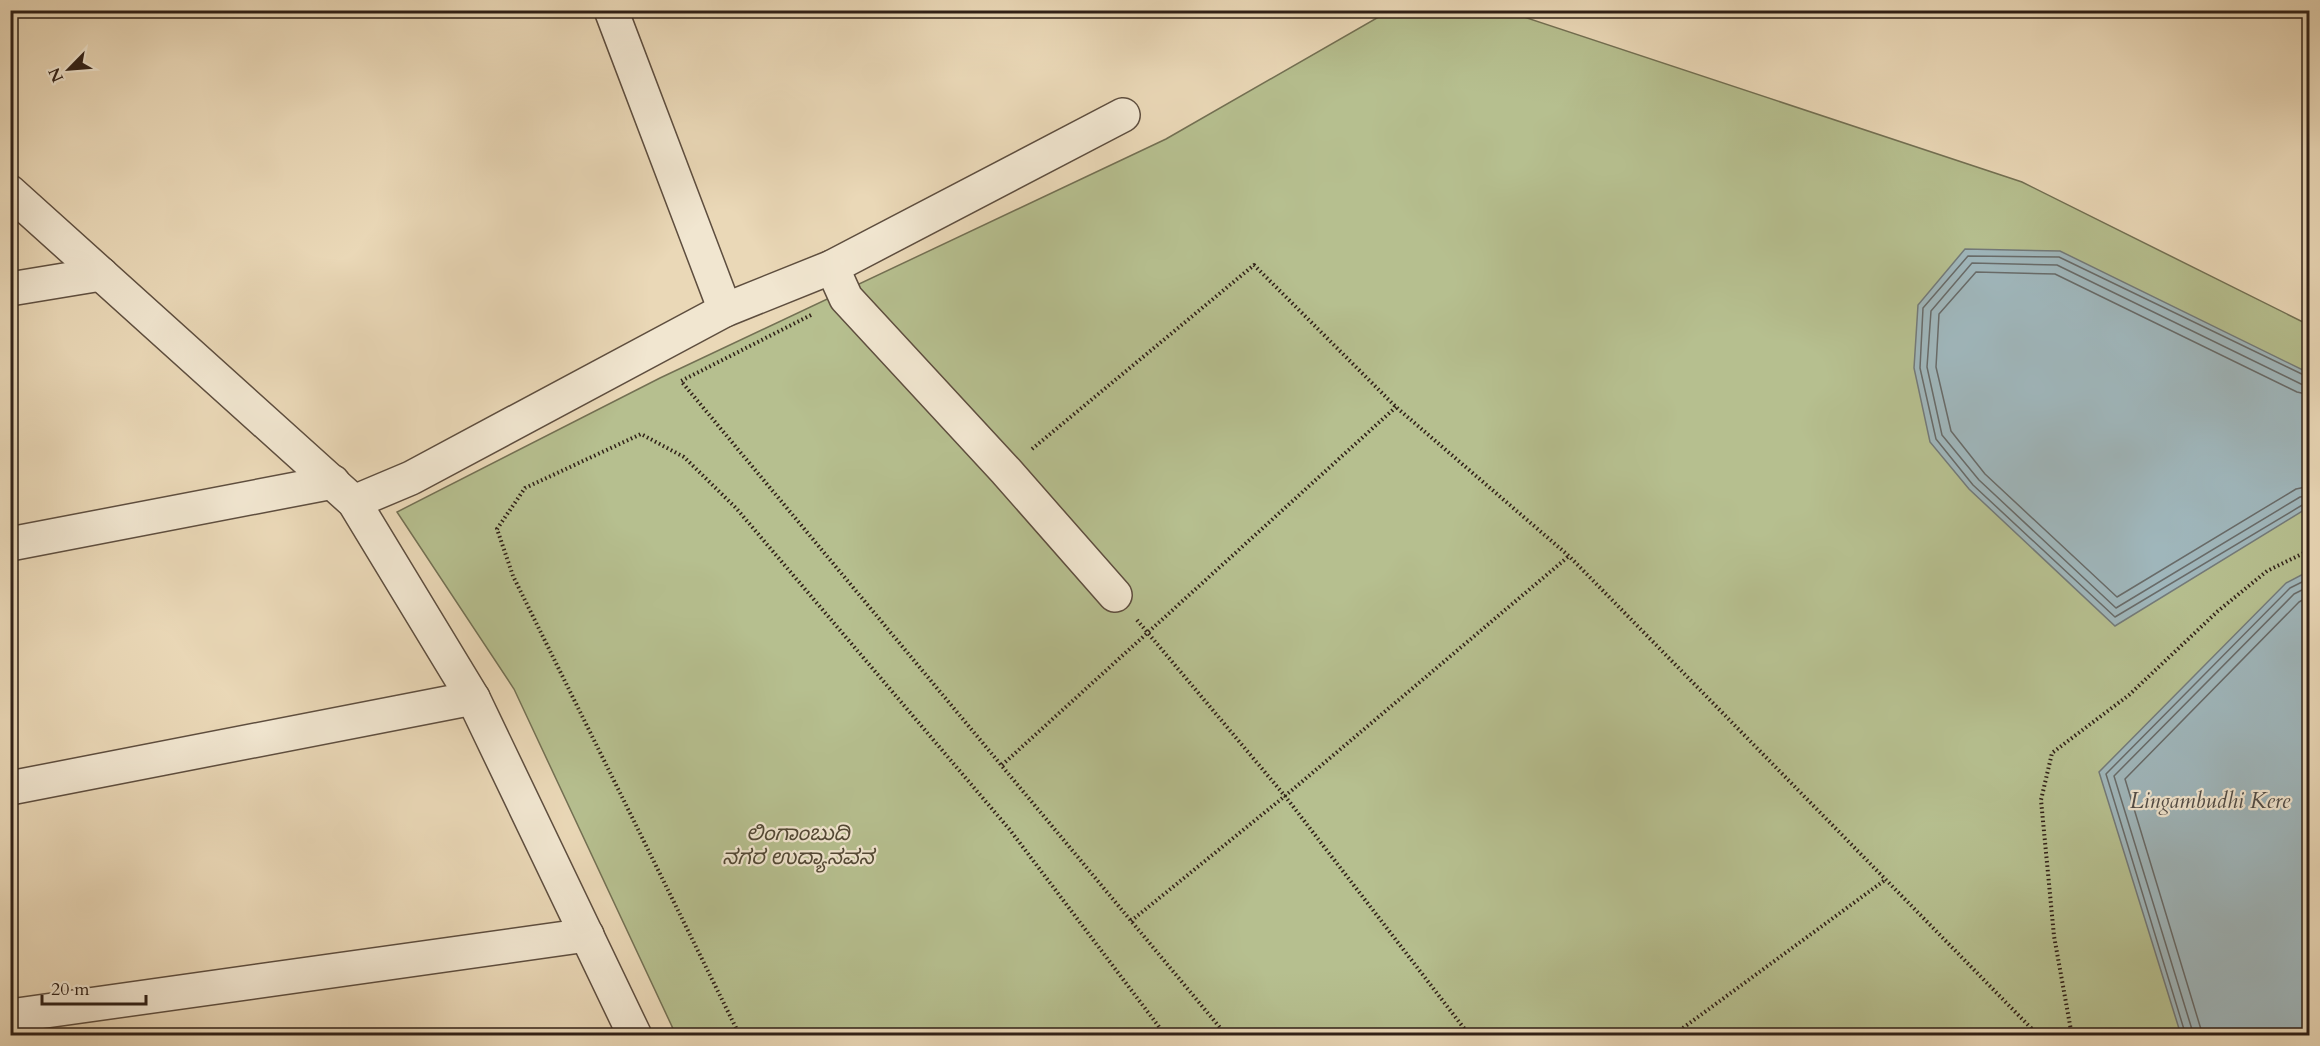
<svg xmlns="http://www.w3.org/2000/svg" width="2320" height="1046" font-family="Cardo,'Noto Sans Kannada',serif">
  <rect width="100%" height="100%" fill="#ead8b7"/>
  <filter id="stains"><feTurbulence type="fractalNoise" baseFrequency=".00333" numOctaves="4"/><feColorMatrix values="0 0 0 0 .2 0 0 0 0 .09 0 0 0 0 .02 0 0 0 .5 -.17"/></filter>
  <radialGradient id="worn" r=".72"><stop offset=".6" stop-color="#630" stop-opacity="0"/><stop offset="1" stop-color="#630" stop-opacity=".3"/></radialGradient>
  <!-- green -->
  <path fill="#b6bf8f" stroke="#737053" stroke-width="1.5" d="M1389 11H1506L2022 182 2309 325V1035H676L514 689 397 512 660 378 1166 139Z"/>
  <!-- water -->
  <g fill="#9fb6bb" stroke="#737a79" stroke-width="1.5">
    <path d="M1965 249 2060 251 2309 373V507L2115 626 1969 489 1930 442 1914 368 1918 305Z"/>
    <path d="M2309 571V1035H2181L2099 772 2286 583Z"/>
  </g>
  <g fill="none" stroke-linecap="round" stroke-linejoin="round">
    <!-- shore -->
    <g stroke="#686b69" stroke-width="1.5">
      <path d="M2310 378 2059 257 1968 256 1923 308 1920 368 1936 439 1973 485 2115 617 2304 504 2310 503"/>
      <path d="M2310 386 2301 384 2057 265 1972 263 1931 311 1927 367 1942 435 1979 480 2116 608 2300 497 2310 495"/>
      <path d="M2310 395 2297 392 2055 274 1976 272 1939 314 1936 367 1951 431 1985 474 2117 597 2296 489 2310 486"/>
      <path d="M2186 1036 2106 774 2290 588 2310 578"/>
      <path d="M2194 1036 2114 776 2294 594 2310 586"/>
      <path d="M2203 1036 2125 779 2299 602 2310 596"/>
    </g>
    <defs>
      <g id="minor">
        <path d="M611 10 725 310"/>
        <path d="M10 192 354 502 473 698 635 1036"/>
        <path d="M832 267 846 298 1006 471 1115 595"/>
        <path d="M10 289 101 274"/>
        <path d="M354 502 411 478 725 310 832 267 1123 115"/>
        <path d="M10 544 333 482"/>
        <path d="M10 788 473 698"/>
        <path d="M10 1016 587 935"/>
      </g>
    </defs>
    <!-- minor casing -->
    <use href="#minor" stroke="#5e4e3f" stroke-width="36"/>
    <!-- path -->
    <g stroke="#302017" stroke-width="4" stroke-dasharray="1.5 3" stroke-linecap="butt">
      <path d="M811 315 681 381 1227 1036"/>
      <path d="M1032 449 1254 265 1396 407 1569 556 2031 1028 2032 1036"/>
      <path d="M1137 620 1285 796 1470 1036"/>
      <path d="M1002 765 1396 407"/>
      <path d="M1131 921 1285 796 1569 556"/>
      <path d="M740 1036 513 576 497 529 525 488 641 434 684 457 736 508 1010 830 1166 1036"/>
      <path d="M1672 1036 1885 880"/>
      <path d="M2072 1036 2054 936 2041 800 2052 753 2129 695 2218 611 2267 571 2310 550"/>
    </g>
    <!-- minor -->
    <use href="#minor" stroke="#f1e6d0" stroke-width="33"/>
  </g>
  <g text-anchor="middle" stroke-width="4.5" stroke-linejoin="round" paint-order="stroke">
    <!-- park labels -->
    <g font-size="21" font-style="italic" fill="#524835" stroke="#f1e6d0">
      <text x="798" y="840">ಲಿಂಗಾಂಬುದಿ<tspan x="798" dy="24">ನಗರ ಉದ್ಯಾನವನ</tspan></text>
    </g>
    <!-- water labels -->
    <g font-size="22" font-style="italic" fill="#514d48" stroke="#f1e6d0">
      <text x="2210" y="808">Lingambudhi Kere</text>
    </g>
  </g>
  <!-- margin -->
  <rect width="2320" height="1046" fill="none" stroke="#ead8b7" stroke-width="36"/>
  <rect x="12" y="12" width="2296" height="1022" fill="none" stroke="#302017" stroke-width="3"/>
  <rect x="18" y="18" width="2284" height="1010" fill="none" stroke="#302017" stroke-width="1.5"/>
  <!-- north arrow -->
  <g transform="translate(69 69) rotate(245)" stroke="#f1e6d0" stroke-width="4.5" paint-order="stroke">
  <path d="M0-4.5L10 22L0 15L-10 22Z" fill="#302017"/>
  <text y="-9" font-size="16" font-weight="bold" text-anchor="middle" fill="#302017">N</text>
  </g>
  <!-- scale -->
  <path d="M42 995v9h104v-9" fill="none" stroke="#302017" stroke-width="3"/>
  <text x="51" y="995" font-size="18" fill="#302017" stroke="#f1e6d0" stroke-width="4.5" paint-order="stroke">20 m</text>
  <rect width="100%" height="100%" filter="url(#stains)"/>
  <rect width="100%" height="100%" fill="url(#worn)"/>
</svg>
